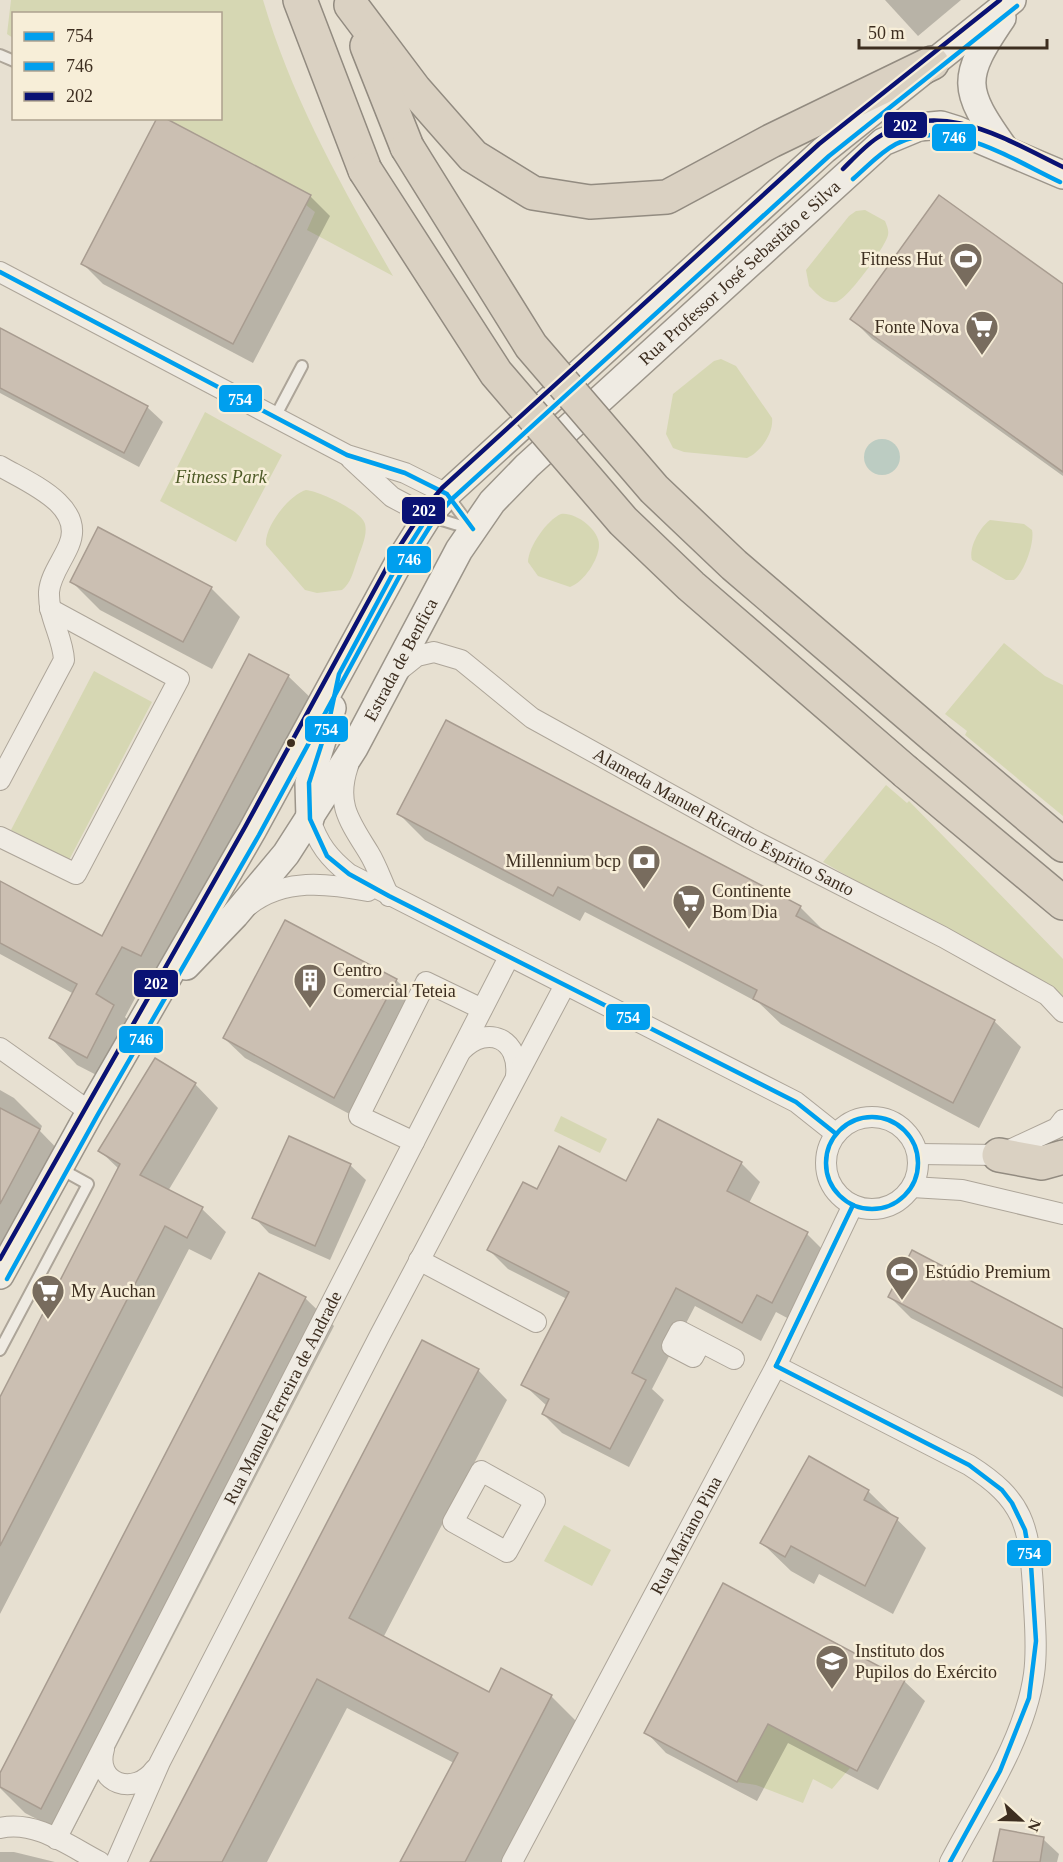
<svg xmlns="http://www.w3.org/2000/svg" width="1063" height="1862" font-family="Georgia,serif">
  <rect width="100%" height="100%" fill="#e7e0d1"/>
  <!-- green -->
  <g fill="#d6d7b3">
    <path d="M11 0H263C292 99 342 187 393 276L307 230 315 212 306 205 311 195 167 119 220 118V14H14L13 38 7 34Z"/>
    <path d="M865 210 885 221C887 226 889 230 888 235 886 246 847 300 836 302 825 304 816 293 809 286L806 270 849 216 856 211Z"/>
    <path d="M721 359 736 366 772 418C774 432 761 452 747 458L684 452 673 448 666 434 673 394 714 361Z"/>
    <path d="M205 412 282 455 236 542 160 501Z"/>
    <path d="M306 490C319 491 362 511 365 524 368 536 360 550 357 561 353 572 351 583 342 590L317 593 305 590 266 545C264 527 289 495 306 490Z"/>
    <path d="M561 514C575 512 599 529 599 545 599 559 584 582 570 587L538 576 528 562C528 547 547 520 561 514Z"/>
    <path d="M990 520 1024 524 1032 530C1035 542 1024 573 1014 580H1006L972 560C968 548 980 527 990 520Z"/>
    <path d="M1004 643 1045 676 1063 685V816L965 735 967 731 945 714Z"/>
    <path d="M94 671 152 702 69 860 11 830Z"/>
    <path d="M886 785 907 803 909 801 1063 959V1003L1038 985 823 862Z"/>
    <path d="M561 1116 607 1139 600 1153 554 1131Z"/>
    <path d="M564 1525 611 1550 592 1586 544 1561Z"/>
    <path d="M768 1724 850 1768 832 1789 813 1779 803 1803 756 1785 737 1782Z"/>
  </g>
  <!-- water -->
  <circle fill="#bcccc2" cx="882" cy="457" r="18"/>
  <!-- shadow -->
  <g fill="#0003">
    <path d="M885 0H961L918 36Z"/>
    <path d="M310 196 330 216 253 363 103 284 83 264Z"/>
    <path d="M1063 286V476L872 339 852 319Z"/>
    <path d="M0 331 147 407 163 422 139 467 0 393Z"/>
    <path d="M99 529 211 588 240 617 212 669 100 610 72 582Z"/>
    <path d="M288 676 315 702 167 982 149 972 125 1017 140 1032 114 1084 77 1065 51 1038 74 994 0 954V883L102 938Z"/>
    <path d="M399 814 800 907 826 933 994 1021 1021 1047 979 1128 781 1024 759 1003 686 964 585 912 580 921 425 840Z"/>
    <path d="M396 980 417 1000 355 1117 245 1058 224 1038Z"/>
    <path d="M195 1084 218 1108 168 1191 202 1209 226 1232 211 1260 189 1249 0 1614V1399L119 1169 100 1151Z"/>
    <path d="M0 1090 14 1098 42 1126 40 1131 67 1159 0 1285Z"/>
    <path d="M741 1163 760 1182 749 1203 807 1234 826 1253 791 1320 776 1312 761 1341 695 1306 652 1389 664 1400 629 1467 562 1433 543 1414 547 1406 523 1384 567 1299 508 1269 489 1250 538 1191 627 1183Z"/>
    <path d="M350 1165 366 1180 330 1260 269 1233 254 1217Z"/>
    <path d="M890 1297 1063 1331V1397L911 1318Z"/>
    <path d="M305 1298 334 1326 70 1836 25 1813 0 1788V1777Z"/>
    <path d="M478 1370 507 1400 383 1638 490 1694 551 1696 581 1726 510 1862H402L454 1763 347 1708 267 1862H152Z"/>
    <path d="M868 1491 926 1548 893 1614 819 1574 814 1584 791 1571 762 1543Z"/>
    <path d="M904 1681 925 1701 878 1790 788 1743 757 1801 666 1753 646 1732Z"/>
    <path d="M1043 1839 1059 1854 1057 1862H995Z"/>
    <path d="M0 1852H14L55 1862H0Z"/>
  </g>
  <!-- building -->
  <g fill="#cbbfb2" stroke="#a89c90" stroke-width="1.5">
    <path d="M157 118H165L311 195 233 344 81 264Z"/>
    <path d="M939 195 1063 284V472L850 319Z"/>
    <path d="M0 328 148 406 124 453 0 388Z"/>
    <path d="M98 527 212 587 183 642 70 582Z"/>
    <path d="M249 654 289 675 141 956 122 947 96 994 114 1005 87 1058 49 1038 77 984 0 943V881L102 936Z"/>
    <path d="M446 720 801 906 796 916 995 1020 953 1103 753 999 757 990 658 939 558 887 553 896 397 814Z"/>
    <path d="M285 920 397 979 334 1098 223 1038Z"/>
    <path d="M155 1058 196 1083 140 1175 203 1207 187 1238 165 1226 0 1546V1397L120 1164 98 1151Z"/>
    <path d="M0 1108 40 1129 0 1204Z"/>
    <path d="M658 1119 742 1162 727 1191 808 1232 772 1303 757 1295 742 1323 676 1288 632 1373 646 1380 610 1449 542 1414 549 1399 521 1385 569 1292 487 1250 523 1182 537 1189 559 1146 626 1181Z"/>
    <path d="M289 1136 351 1164 315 1246 252 1218Z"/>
    <path d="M912 1250 1063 1329V1388L888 1297Z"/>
    <path d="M259 1273 306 1297 41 1809 0 1787V1773Z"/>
    <path d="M422 1340 479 1369 349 1618 489 1692 501 1668 552 1695 465 1862H400L458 1753 317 1679 222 1862H150Z"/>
    <path d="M809 1456 869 1490 864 1500 898 1518 865 1586 791 1546 785 1557 760 1543Z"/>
    <path d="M723 1583 905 1680 857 1771 768 1724 737 1782 644 1733Z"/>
    <path d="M1000 1829 1044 1837 1040 1862H993Z"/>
  </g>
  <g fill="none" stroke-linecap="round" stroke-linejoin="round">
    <defs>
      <g id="lane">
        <path d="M0 55 14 61"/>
        <path d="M275 417 302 366"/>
        <path d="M448 496 472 529"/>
        <path d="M429 516 471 529"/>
        <path d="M0 1350 88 1184 59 1168"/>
      </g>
      <g id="street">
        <path d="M0 272 347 455 405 473 447 494"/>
        <path d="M351 459 392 497 428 516"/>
        <path d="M0 466C27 482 86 505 69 545 63 560 50 576 49 592 48 617 63 637 64 660L0 780"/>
        <path id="s1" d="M397 672 417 656 434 652 461 660 532 718 749 838 943 937 1047 995 1063 1012"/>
        <path d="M348 766C335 804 350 822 369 853 377 866 382 882 389 896"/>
        <path d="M310 819C318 844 329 858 349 874L796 1102 835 1133"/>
        <path d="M0 837 76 874 179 679 50 609"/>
        <path d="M249 905C284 878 327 883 368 891"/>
        <path d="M0 1048 90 1112"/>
        <path d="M462 1050C488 1024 520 1039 516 1076"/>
        <circle cx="872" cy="1163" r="46"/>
        <path d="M414 1142 359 1116 426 982 482 1009"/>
        <path d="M918 1154 999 1155 1057 1128 1063 1120"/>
        <path d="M912 1187 962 1190 1063 1214"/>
        <path d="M419 1260 536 1322"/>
        <path d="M701 1342 693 1357 672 1346 680 1331 734 1359"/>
        <path d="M776 1366 969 1465C1024 1500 1029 1525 1033 1587 1034 1616 1038 1645 1034 1674 1025 1739 980 1805 950 1862"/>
        <path d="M481 1471 535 1501 507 1552 453 1522Z"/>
        <path d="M104 1749C94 1784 135 1797 155 1769"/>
        <path d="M0 1828C36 1820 69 1846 100 1862"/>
        <path id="s2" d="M56 1839 509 957"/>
        <path d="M116 1862 160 1762 380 1335 565 985"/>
        <path id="s3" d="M512 1862 776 1366 853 1205"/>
      </g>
      <g id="secondary">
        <path d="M1002 18C961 78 962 89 1004 148"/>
        <path d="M310 819 309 783 332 708"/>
        <path id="s4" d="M186 966 235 915 286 854 354 748 459 550 492 502 527 466 883 142 919 127 941 125 957 130 1063 175"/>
        <path d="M0 1275 90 1112 252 831 399 562 428 516 447 494 824 150 1012 0"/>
      </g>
      <g id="highway">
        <path d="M300 0 365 170"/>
        <path d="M351 5 415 90 473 156 533 193 590 202 667 197 771 141 932 63"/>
        <path d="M367 46 407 147"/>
        <path d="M935 737 1063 845"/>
        <path d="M906 772 1063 903"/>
        <path d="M999 1155 1042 1163 1063 1157"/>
      </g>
    </defs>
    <!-- lane casing -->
    <use href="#lane" stroke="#ada599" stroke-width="14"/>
    <!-- street casing -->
    <use href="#street" stroke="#ada599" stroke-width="22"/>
    <!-- secondary casing -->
    <use href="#secondary" stroke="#9c958a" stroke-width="30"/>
    <!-- highway casing -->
    <use href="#highway" stroke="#928b80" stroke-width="36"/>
    <!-- lane -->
    <use href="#lane" stroke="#efebe3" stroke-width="10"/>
    <!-- street -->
    <use href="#street" stroke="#efebe3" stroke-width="20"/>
    <!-- secondary -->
    <use href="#secondary" stroke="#efebe3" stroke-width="27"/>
    <!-- highway -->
    <use href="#highway" stroke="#dad1c2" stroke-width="33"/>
    <defs>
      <g id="highway-bridge">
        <path d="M407 147 531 346 654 489 734 565 935 737"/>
        <path d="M365 170 496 373 623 521 691 586 906 772"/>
      </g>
    </defs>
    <!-- highway-bridge casing -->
    <use href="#highway-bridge" stroke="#928b80" stroke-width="36" stroke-linecap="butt"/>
    <!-- highway-bridge -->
    <use href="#highway-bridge" stroke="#dad1c2" stroke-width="33"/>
    <defs>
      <g id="bus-1">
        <path d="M0 272 347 455 405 473 447 494 473 529"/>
        <path d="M428 516 399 562 339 674 329 721 309 783 310 819 327 856 349 874 389 896 796 1102 835 1133"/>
        <circle cx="872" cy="1163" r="46"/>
        <path d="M776 1366 969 1465 1002 1490 1012 1503 1025 1530 1031 1565 1036 1641 1029 1698 1000 1771 950 1862"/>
        <path d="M776 1366 853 1205"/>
      </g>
      <g id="bus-2">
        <path d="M853 179C867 167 879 153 896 144 949 116 1011 159 1060 182"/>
        <path d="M7 1279 97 1116 259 835 405 566 434 520 452 499 829 156 1017 6"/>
      </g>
      <g id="bus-3">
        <path d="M843 169C854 158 865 146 877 138 939 96 1005 139 1063 167"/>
        <path d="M0 1259 245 827 392 558 422 512 442 488 819 144 1000 0"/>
      </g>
    </defs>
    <!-- bus-1 casing -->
    <use href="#bus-1" stroke="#f7eed8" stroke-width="9"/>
    <!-- bus-2 casing -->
    <use href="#bus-2" stroke="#f7eed8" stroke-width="9"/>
    <!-- bus-3 casing -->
    <use href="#bus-3" stroke="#f7eed8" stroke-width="9"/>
    <!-- bus-1 -->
    <use href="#bus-1" stroke="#009fee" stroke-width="4.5"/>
    <!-- bus-2 -->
    <use href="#bus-2" stroke="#009fee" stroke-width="4.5"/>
    <!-- bus-3 -->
    <use href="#bus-3" stroke="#0a1274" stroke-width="4.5"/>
  </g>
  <!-- icons -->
  <defs>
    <symbol id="stadium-pin" viewBox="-11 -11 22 30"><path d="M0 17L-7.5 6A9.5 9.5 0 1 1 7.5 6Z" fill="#786c5e" stroke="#f7eed8"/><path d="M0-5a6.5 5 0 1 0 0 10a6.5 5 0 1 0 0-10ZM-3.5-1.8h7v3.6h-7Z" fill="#fff"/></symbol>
    <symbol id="supermarket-pin" viewBox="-11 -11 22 30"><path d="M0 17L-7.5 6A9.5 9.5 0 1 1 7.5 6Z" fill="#786c5e" stroke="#f7eed8"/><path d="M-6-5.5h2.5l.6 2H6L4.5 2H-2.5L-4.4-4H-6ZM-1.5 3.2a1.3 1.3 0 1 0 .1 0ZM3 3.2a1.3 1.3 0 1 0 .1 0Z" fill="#fff"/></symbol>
    <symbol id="bank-pin" viewBox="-11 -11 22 30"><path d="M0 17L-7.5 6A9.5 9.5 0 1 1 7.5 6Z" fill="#786c5e" stroke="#f7eed8"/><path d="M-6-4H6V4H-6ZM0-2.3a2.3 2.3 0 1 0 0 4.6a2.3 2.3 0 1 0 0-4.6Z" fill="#fff"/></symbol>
    <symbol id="building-pin" viewBox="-11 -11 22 30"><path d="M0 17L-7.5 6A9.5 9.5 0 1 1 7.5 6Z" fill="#786c5e" stroke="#f7eed8"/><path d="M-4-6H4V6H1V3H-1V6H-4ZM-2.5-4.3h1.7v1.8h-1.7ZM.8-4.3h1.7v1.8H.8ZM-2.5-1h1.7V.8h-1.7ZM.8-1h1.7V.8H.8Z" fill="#fff"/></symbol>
    <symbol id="school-pin" viewBox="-11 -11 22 30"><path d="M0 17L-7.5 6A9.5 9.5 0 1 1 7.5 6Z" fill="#786c5e" stroke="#f7eed8"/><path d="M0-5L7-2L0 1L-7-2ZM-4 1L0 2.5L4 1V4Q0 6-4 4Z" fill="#fff"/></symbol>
  </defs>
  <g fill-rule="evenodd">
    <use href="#stadium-pin" x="947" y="240" width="38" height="52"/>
    <use href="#supermarket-pin" x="963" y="308" width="38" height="52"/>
    <use href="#bank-pin" x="625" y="842" width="38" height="52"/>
    <use href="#supermarket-pin" x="670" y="882" width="38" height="52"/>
    <use href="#building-pin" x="291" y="961" width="38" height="52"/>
    <use href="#stadium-pin" x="883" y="1253" width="38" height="52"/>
    <use href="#supermarket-pin" x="29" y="1272" width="38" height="52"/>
    <use href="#school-pin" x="813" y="1642" width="38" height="52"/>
  </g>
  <!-- markers -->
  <circle fill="#3d2e20" stroke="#f7eed8" stroke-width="2" cx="291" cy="743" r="5"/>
  <g text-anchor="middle" stroke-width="5" stroke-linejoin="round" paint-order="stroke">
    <!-- poi labels -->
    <g font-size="18" fill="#3d2e20" stroke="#f7eed8" text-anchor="start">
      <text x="943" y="265" text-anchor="end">Fitness Hut</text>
      <text x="959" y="333" text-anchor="end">Fonte Nova</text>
      <text x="621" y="867" text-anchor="end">Millennium bcp</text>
      <text x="712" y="897">Continente<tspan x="712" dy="21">Bom Dia</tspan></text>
      <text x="333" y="976">Centro<tspan x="333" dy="21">Comercial Teteia</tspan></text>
      <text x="925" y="1278">Estúdio Premium</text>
      <text x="71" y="1297">My Auchan</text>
      <text x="855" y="1657">Instituto dos<tspan x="855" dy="21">Pupilos do Exército</tspan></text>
    </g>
    <!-- street labels -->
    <g font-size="18" fill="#3d2e20" stroke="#f7eed8">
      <text dy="6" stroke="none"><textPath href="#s4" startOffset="896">Rua Professor José Sebastião e Silva</textPath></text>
      <text dy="6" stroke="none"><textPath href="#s4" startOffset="376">Estrada de Benfica</textPath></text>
      <text dy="6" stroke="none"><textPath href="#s1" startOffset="381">Alameda Manuel Ricardo Espírito Santo</textPath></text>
      <text dy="6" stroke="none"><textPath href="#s2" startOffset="496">Rua Manuel Ferreira de Andrade</textPath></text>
      <text dy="6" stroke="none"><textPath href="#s3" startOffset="370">Rua Mariano Pina</textPath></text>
    </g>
    <!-- park labels -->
    <g font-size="18" font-style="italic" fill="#4d5a26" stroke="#f7eed8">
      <text x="221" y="483">Fitness Park</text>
    </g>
  </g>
  <g stroke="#f7eed8" stroke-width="2">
    <rect x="883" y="111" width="45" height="28" rx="6" fill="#0a1274"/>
    <rect x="931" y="123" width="46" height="29" rx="6" fill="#009fee"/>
    <rect x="218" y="384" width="45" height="29" rx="6" fill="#009fee"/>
    <rect x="401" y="496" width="45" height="29" rx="6" fill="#0a1274"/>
    <rect x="386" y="545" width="46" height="29" rx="6" fill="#009fee"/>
    <rect x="304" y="715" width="45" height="28" rx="6" fill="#009fee"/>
    <rect x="133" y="969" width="46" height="29" rx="6" fill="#0a1274"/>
    <rect x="605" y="1003" width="46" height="28" rx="6" fill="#009fee"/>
    <rect x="118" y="1025" width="46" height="29" rx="6" fill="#009fee"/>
    <rect x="1006" y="1539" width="46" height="28" rx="6" fill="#009fee"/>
  </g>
  <g font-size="16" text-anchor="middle" font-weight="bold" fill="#fff">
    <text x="905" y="131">202</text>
    <text x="954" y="143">746</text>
    <text x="240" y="405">754</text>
    <text x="424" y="516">202</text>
    <text x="409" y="565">746</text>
    <text x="326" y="735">754</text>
    <text x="156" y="989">202</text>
    <text x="628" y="1023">754</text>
    <text x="141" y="1045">746</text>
    <text x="1029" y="1559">754</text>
  </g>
  <!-- legend -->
  <rect x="12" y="12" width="210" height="108" fill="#f7eed8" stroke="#ada18e" stroke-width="1.5"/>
  <rect x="24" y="32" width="30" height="9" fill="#009fee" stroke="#ada18e" stroke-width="1.5"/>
  <text x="66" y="42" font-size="18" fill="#3d2e20">754</text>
  <rect x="24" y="62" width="30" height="9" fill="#009fee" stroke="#ada18e" stroke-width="1.5"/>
  <text x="66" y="72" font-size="18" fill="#3d2e20">746</text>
  <rect x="24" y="92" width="30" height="9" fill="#0a1274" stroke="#ada18e" stroke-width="1.5"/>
  <text x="66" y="102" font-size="18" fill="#3d2e20">202</text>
  <!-- north arrow -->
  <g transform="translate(1021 1820) rotate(112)" stroke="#f7eed8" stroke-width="4.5" paint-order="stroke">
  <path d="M0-4.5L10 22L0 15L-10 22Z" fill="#3d2e20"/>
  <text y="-9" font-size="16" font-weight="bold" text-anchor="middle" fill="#3d2e20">N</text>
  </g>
  <!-- scale -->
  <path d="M859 39v9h188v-9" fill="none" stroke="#3d2e20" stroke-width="3"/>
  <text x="868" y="39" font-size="18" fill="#3d2e20" stroke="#f7eed8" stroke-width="4.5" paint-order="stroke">50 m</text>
</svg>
